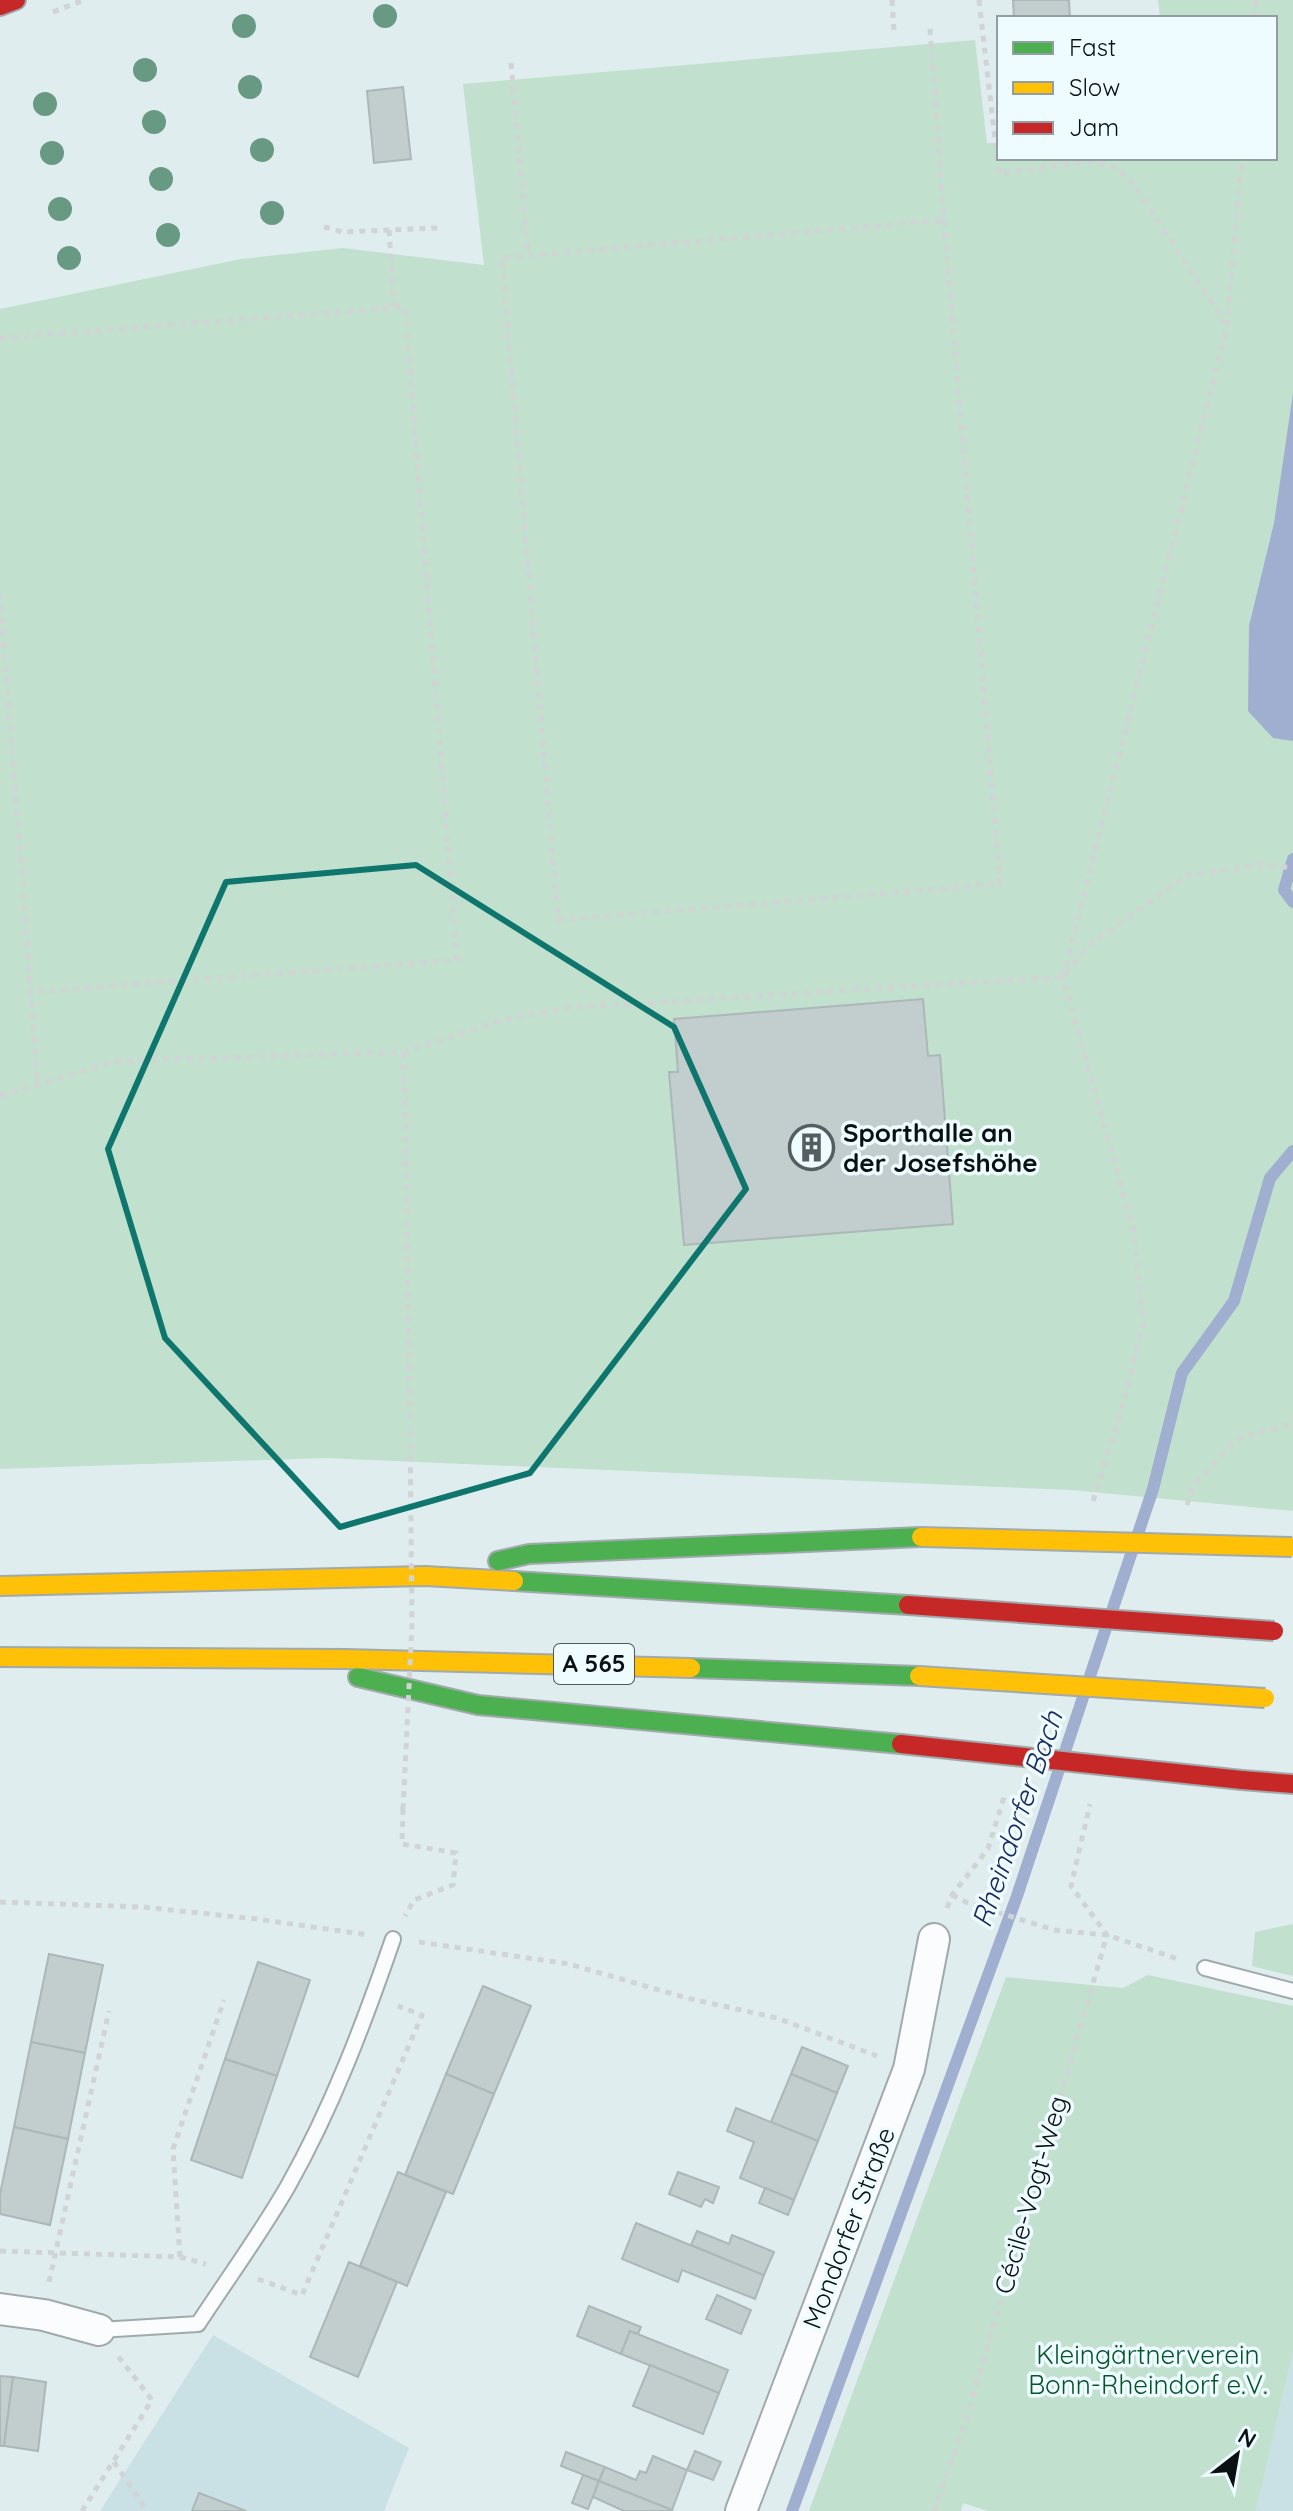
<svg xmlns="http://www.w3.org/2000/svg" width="1293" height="2511" font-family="Quicksand,sans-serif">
  <rect width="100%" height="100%" fill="#dfedef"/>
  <!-- built -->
  <g fill="#c9e0e4">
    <path d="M213 2335 409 2448 384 2511H100Z"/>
    <path d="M1293 2351V2511H1256Z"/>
  </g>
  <!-- green -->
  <g fill="#c1e0ce">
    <path d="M1158 0H1293V1511L1071 1490 326 1458 0 1469V309L241 259 343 248 484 265 463 84 975 40 987 143H999V158H1275V18H1160Z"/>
    <path d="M1293 1924V1976L1252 1966 1255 1932Z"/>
    <path d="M1148 1975 1293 2006V2351L1256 2511H988L963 2503 961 2511H809L1006 1977 1123 1988Z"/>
  </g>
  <!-- water -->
  <path fill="#a0afd0" d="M1293 393V741L1273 738 1248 711 1249 626 1274 523Z"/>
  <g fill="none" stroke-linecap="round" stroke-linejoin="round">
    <!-- stream -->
    <g stroke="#a0afd0" stroke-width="12">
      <path d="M1293 859 1284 890 1293 902"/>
      <path d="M1112 1611 1153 1489 1182 1373 1234 1301 1270 1178 1293 1151"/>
      <path d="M792 2511 1017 1896 1106 1628"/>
    </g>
  </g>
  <!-- building -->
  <g fill="#c2cdcd" stroke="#acb7b7" stroke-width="2">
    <path d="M1013 0H1069L1070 18H1014Z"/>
    <path d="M403 87 411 159 374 163 367 91Z"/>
    <path d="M923 999 928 1056 940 1055 953 1224 684 1245 669 1072H678L674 1019Z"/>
    <path d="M49 1954 103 1965 85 2053 31 2042Z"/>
    <path d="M258 1962 310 1980 277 2076 225 2059Z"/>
    <path d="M483 1986 531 2006 494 2094 446 2074Z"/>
    <path d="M31 2042 85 2053 68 2139 14 2127Z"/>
    <path d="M802 2047 848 2066 837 2093 791 2074Z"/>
    <path d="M225 2059 277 2076 242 2178 191 2160Z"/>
    <path d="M446 2074 494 2094 453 2194 405 2175Z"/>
    <path d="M791 2074 837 2093 818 2141 771 2122Z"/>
    <path d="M736 2108 818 2141 794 2200 740 2178 754 2142 727 2131Z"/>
    <path d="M14 2127 68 2139 50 2225 0 2214V2194Z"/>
    <path d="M398 2172 446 2192 407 2286 360 2266Z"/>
    <path d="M678 2172 719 2187 713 2203 705 2199 701 2207 669 2194Z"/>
    <path d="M765 2188 794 2200 788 2215 759 2203Z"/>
    <path d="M636 2223 764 2275 755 2299 682 2270 678 2282 622 2259Z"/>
    <path d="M697 2231 729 2244 732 2235 774 2252 764 2275 691 2245Z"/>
    <path d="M349 2262 397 2282 358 2377 310 2357Z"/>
    <path d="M717 2295 751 2310 741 2334 706 2319Z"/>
    <path d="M589 2306 641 2327 638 2334 630 2331 621 2354 577 2336Z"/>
    <path d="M630 2331 728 2370 719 2393 621 2354Z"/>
    <path d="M650 2365 719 2393 703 2434 633 2406Z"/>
    <path d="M0 2376 13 2377 4 2446H0Z"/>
    <path d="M13 2377 46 2382 38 2451 4 2446Z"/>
    <path d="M695 2451 721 2462 713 2480 687 2470Z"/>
    <path d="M566 2452 605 2467 599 2481 561 2466Z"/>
    <path d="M653 2456 687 2470 672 2510 599 2481 605 2467 636 2480 640 2471 646 2473Z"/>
    <path d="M583 2475 599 2481 588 2509 572 2503Z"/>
    <path d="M599 2481 672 2510 671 2511H624L593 2497Z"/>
    <path d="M199 2493 246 2511H192Z"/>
  </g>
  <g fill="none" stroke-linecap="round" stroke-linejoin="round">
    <defs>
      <g id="lane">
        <path d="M1205 1968 1293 1991"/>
        <path d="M99 2330 198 2324C228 2278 261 2233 288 2186 332 2108 364 2023 393 1939"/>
      </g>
      <g id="street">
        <path d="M0 2309 44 2315 99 2330"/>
        <path d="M741 2511 909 2069 934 1939"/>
      </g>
      <g id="fast">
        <path d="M498 1561 529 1554 921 1537"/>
        <path d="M514 1581 908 1605"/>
        <path d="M691 1668 919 1676"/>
        <path d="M358 1677 478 1705 901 1744"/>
      </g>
      <g id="slow">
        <path d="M0 1586 425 1576 514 1581"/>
        <path d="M0 1657 345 1659 691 1668"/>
      </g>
      <g id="jam">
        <path d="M0 6 16 0"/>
        <path d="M1242 1780 1293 1784"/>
      </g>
    </defs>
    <!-- lane casing -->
    <use href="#lane" stroke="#a0aaac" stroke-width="18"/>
    <!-- street casing -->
    <use href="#street" stroke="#a0aaac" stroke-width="34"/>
    <!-- fast casing -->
    <use href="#fast" stroke="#a0aaac" stroke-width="22"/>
    <!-- slow casing -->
    <use href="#slow" stroke="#a0aaac" stroke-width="22"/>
    <!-- jam casing -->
    <use href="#jam" stroke="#a0aaac" stroke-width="22"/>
    <!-- path -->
    <g stroke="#d0d4d5" stroke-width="5" stroke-dasharray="6 6" stroke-linecap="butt">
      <path d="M892 0 894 32"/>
      <path d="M979 0 999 174 1089 161 1118 168 1137 189 1227 326"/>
      <path d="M53 12 84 0"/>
      <path d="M1255 18 1256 0"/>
      <path d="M930 29 944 220 1000 884 558 920 502 258 944 220"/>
      <path d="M511 63 528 254"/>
      <path d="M324 227 343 232 439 228"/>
      <path d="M389 230 394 306"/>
      <path d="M0 338 405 307 457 960 31 992"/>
      <path d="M0 594 38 1085"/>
      <path d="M404 1052 410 1425"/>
      <path d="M0 1096 115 1061 404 1052 496 1022 564 1008 1063 977 1088 946 1186 876 1261 864 1293 868"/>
      <path d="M1093 1501 1123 1405 1143 1325 1134 1233 1063 977 1227 327 1242 158"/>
      <path d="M1187 1505 1193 1487 1236 1439 1291 1424 1293 1418"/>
      <path d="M403 1809 402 1844 456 1853 453 1885 414 1900 405 1916"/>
      <path d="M952 1895 968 1903 1054 1930 1107 1935 1181 1960"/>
      <path d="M0 1902 142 1907 256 1919 369 1935"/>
      <path d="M947 1908 952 1895 988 1849 1005 1794"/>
      <path d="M419 1942 569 1964 687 1998 777 2018 877 2056"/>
      <path d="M0 2251 180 2257 206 2264"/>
      <path d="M180 2257 173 2149 224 2000"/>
      <path d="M258 2279 302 2295 422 2015 398 2006"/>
      <path d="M49 2282 109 2011"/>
      <path d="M114 2462 147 2511"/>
      <path d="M82 2511 152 2400 118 2356"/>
      <path d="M934 2511 966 2420 1107 1935 1071 1886 1090 1804"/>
    </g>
    <!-- lane -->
    <use href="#lane" stroke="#fafcfd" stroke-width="14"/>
    <!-- street -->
    <use href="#street" stroke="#fafcfd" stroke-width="30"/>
    <!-- fast -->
    <use href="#fast" stroke="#4caf50" stroke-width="18"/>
    <!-- slow -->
    <use href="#slow" stroke="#ffc107" stroke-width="18"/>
    <!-- jam -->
    <use href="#jam" stroke="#c62828" stroke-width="18"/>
    <defs>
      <g id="slow-bridge">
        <path d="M921 1537 1292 1547"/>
        <path d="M919 1676 1265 1698"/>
      </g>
      <g id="jam-bridge">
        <path d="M908 1605 1274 1631"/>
        <path d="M901 1744 1242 1780"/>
      </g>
    </defs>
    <!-- slow-bridge casing -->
    <use href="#slow-bridge" stroke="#a0aaac" stroke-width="22" stroke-linecap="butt"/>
    <!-- jam-bridge casing -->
    <use href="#jam-bridge" stroke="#a0aaac" stroke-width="22" stroke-linecap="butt"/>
    <!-- path-bridge -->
    <path stroke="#d0d4d5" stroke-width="5" stroke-dasharray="6 6" stroke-linecap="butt" d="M403 1809 412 1625 410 1425"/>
    <!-- slow-bridge -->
    <use href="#slow-bridge" stroke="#ffc107" stroke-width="18"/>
    <!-- jam-bridge -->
    <use href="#jam-bridge" stroke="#c62828" stroke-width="18"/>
  </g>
  <!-- trees -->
  <g fill="#689982">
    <circle cx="385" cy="16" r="12"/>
    <circle cx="244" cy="26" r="12"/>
    <circle cx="145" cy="70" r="12"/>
    <circle cx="250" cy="87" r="12"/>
    <circle cx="45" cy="104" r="12"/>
    <circle cx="154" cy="122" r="12"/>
    <circle cx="262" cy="150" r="12"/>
    <circle cx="52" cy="153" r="12"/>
    <circle cx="161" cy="179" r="12"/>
    <circle cx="60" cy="209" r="12"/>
    <circle cx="272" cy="213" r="12"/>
    <circle cx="168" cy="235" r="12"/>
    <circle cx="69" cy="258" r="12"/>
  </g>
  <!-- marked area -->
  <path fill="none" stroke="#0f766e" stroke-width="6" stroke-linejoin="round" d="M416 865 674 1027 746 1189 530 1473 340 1527 165 1338 108 1149 226 882Z"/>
  <!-- icons -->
  <defs>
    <symbol id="building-ring" viewBox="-11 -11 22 22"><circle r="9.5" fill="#eefcff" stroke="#545e60" stroke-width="1.5"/><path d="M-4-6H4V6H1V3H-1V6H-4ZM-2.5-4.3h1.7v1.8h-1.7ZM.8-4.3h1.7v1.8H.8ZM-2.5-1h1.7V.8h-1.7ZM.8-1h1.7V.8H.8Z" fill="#545e60"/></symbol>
  </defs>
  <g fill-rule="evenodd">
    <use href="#building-ring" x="786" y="1122" width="51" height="51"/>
  </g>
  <g text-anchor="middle" stroke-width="7" stroke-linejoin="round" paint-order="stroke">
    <!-- shield labels -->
    <rect fill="#eefcff" stroke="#4e585a" stroke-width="2" x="554" y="1644" width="80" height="40" rx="6"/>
    <g font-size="24" font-weight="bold" fill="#091113">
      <text x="594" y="1672">A 565</text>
    </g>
    <!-- poi labels -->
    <g font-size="26" font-weight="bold" fill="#091113" stroke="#eefcff" text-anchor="start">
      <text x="843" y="1142">Sporthalle an<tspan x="843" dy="30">der Josefshöhe</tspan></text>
    </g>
    <!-- street labels -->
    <g font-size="26" fill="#091113" stroke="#eefcff">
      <text transform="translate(1031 2195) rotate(-74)" y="9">Cécile-Vogt-Weg</text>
      <text transform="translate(849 2228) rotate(-69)" y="9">Mondorfer Straße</text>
    </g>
    <!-- park labels -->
    <g font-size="26" fill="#075429" stroke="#eefcff">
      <text x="1148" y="2364">Kleingärtnerverein<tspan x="1148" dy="30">Bonn-Rheindorf e.V.</tspan></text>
    </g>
    <!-- water labels -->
    <g font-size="28" font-style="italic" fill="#1b2a60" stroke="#eefcff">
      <text transform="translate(1017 1819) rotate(-71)" y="10">Rheindorfer Bach</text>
    </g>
  </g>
  <!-- legend -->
  <rect x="997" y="16" width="280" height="144" fill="#eefcff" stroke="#929ea1" stroke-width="2"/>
  <rect x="1013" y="42" width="40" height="12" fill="#4caf50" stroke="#929ea1" stroke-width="2"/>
  <text x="1069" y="56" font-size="24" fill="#091113">Fast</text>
  <rect x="1013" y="82" width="40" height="12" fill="#ffc107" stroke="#929ea1" stroke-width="2"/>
  <text x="1069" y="96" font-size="24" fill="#091113">Slow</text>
  <rect x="1013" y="122" width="40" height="12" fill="#c62828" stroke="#929ea1" stroke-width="2"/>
  <text x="1069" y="136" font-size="24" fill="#091113">Jam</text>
  <!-- north arrow -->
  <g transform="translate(1237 2455) rotate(31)" stroke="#eefcff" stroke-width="6" paint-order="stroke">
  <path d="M0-6L14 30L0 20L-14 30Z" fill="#091113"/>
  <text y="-12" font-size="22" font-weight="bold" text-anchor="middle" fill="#091113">N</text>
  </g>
</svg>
